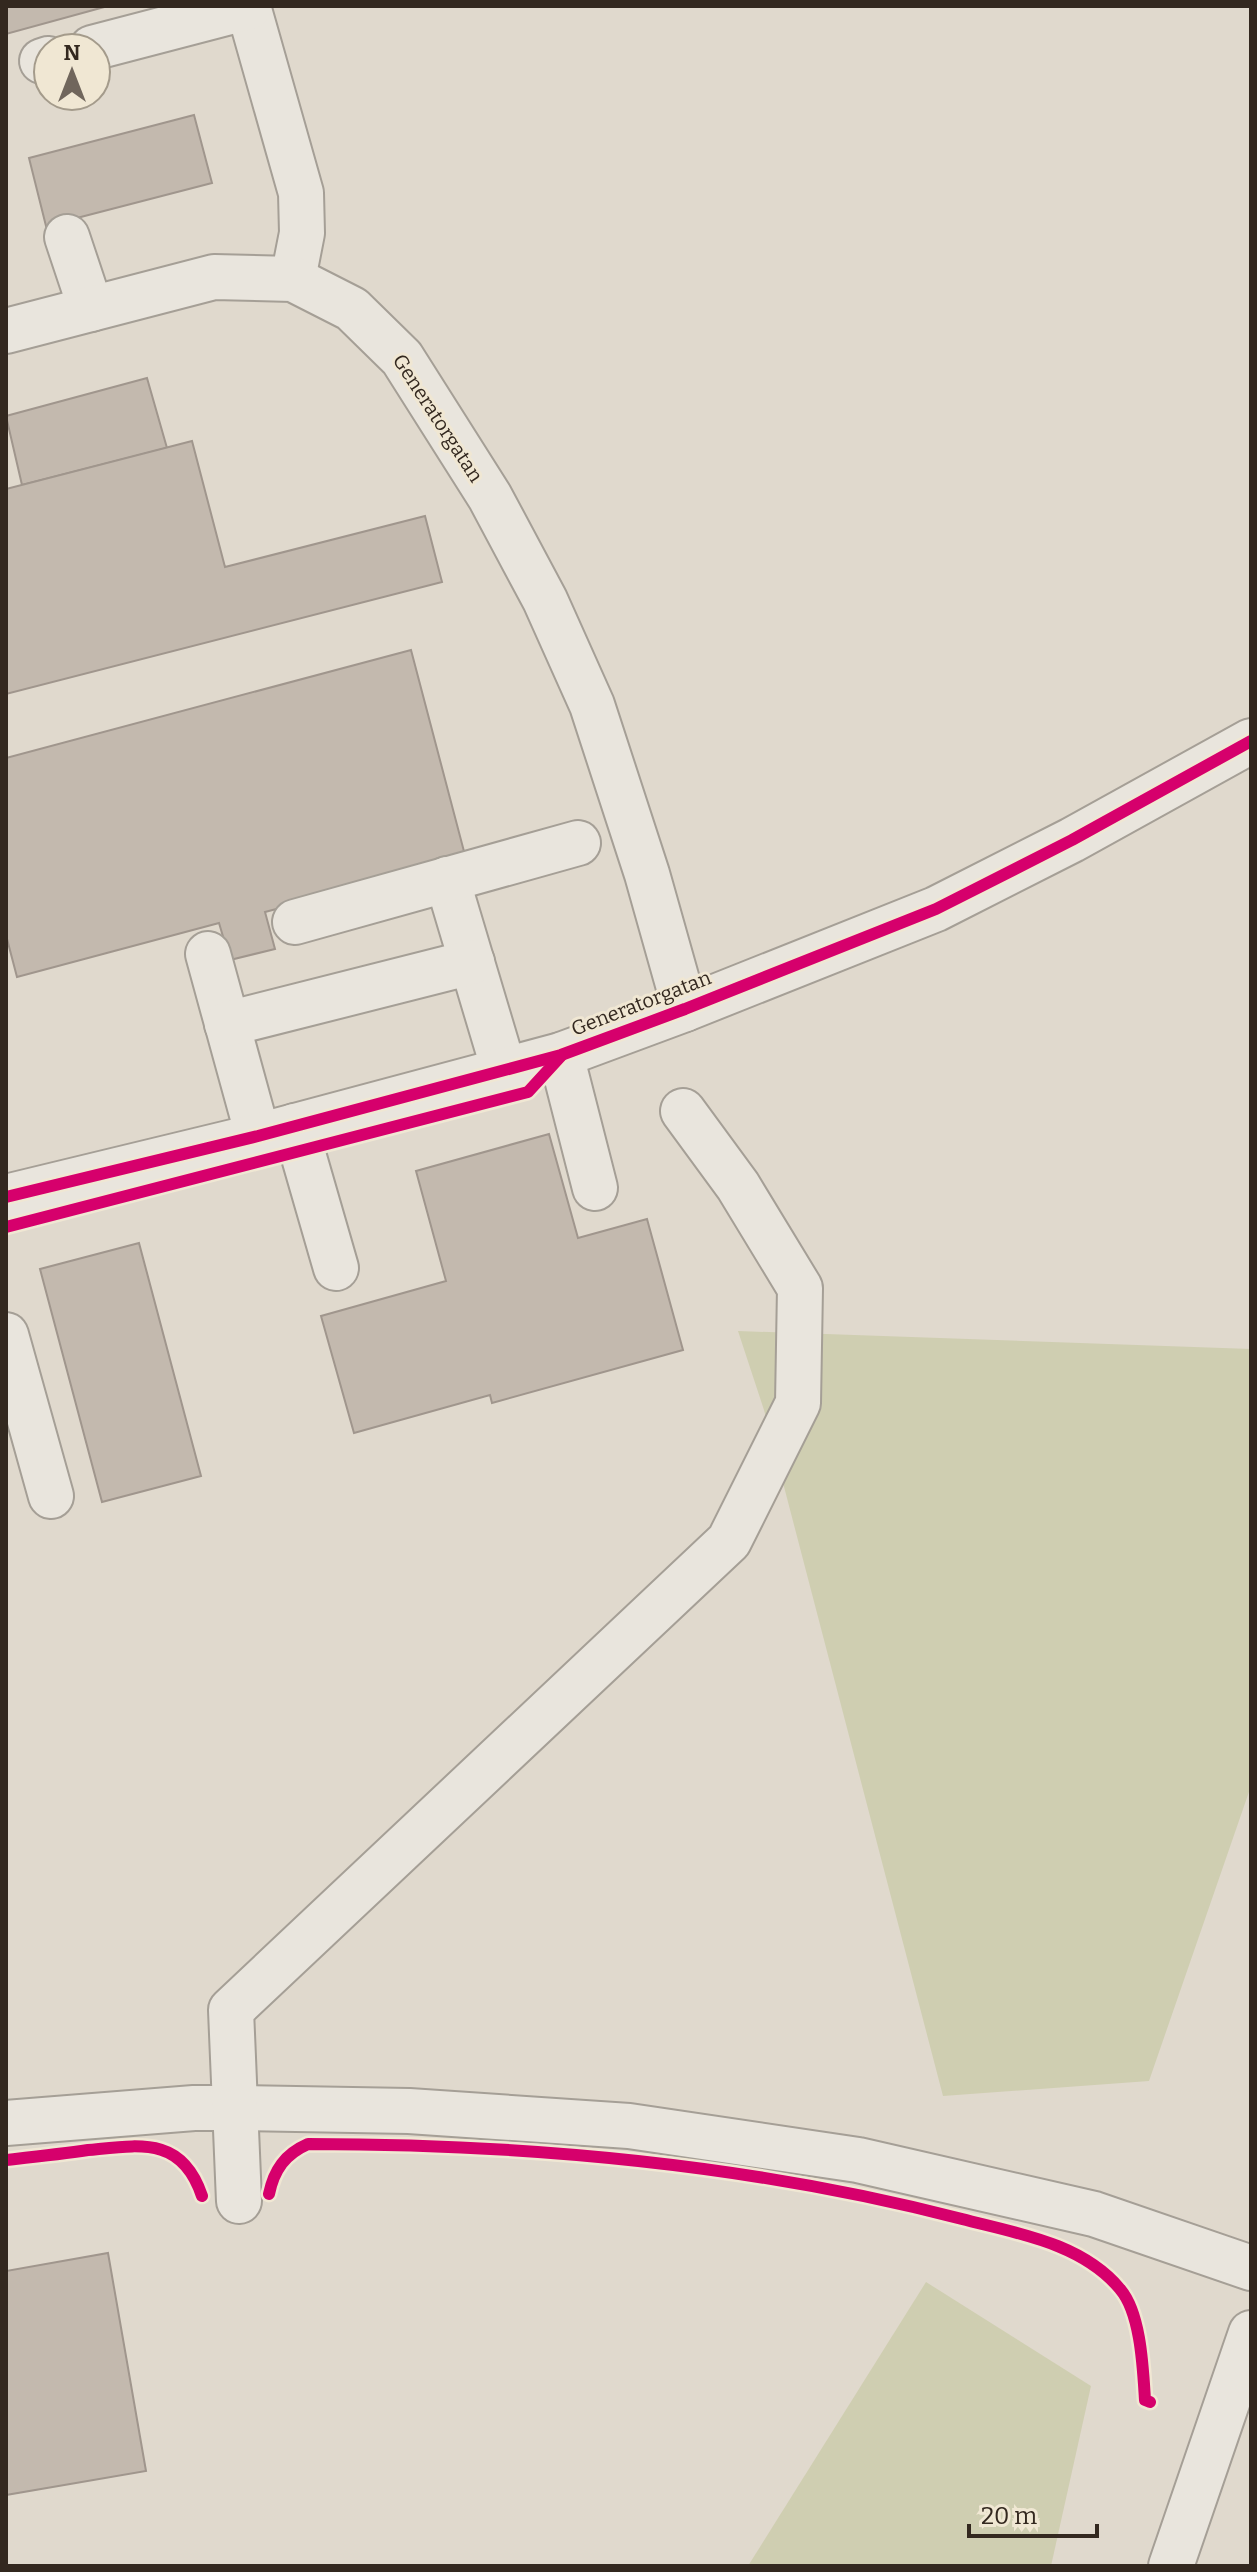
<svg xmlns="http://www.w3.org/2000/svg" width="1257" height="2572" font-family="Bitter,serif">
  <rect width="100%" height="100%" fill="#e0d9cd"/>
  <!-- green -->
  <g fill="#cfceb1">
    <path d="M738 1331 1251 1349V1786L1149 2081 943 2096 764 1410Z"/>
    <path d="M926 2282 1091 2386 1051 2566H748Z"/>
  </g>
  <!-- building -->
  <g fill="#c3b9ae" stroke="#a0968d" stroke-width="2">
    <path d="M6 6H108L6 34Z"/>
    <path d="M194 115 212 183 46 226 29 158Z"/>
    <path d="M147 378 167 448 22 485 6 416Z"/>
    <path d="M192 441 225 567 425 516 442 582 6 694V489Z"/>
    <path d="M411 650 466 859 265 912 275 949 230 960 219 923 17 977 6 935V758Z"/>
    <path d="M549 1134 578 1238 647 1219 683 1350 492 1403 490 1395 354 1433 321 1316 446 1281 416 1171Z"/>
    <path d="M139 1243 201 1476 102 1502 40 1269Z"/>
    <path d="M108 2253 146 2471 6 2495V2271Z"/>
  </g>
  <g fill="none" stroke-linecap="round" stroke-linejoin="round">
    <defs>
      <g id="minor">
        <path d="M248 6 301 193 302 233 293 279"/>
        <path d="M92 48 249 7"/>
        <path d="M42 61 48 59"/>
        <path d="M67 237 91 309"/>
        <path d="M6 331 214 277 293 279 352 309 402 358 490 497 545 600 592 705 647 874 685 1009"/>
        <path d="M447 879 504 1070"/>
        <path d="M295 922 578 843"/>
        <path d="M208 954 258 1136"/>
        <path d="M227 1024 472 962"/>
        <path d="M561 1055 595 1188"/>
        <path d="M295 1126 336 1268"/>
        <path d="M6 1197 258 1136 561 1055 685 1009 936 909 1072 840 1251 741"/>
        <path d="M6 1335 51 1496"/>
        <path d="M6 2123 194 2108H235L409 2111 629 2126 858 2160 1094 2214 1251 2268"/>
        <path d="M239 2201 231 2010 729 1541 798 1403 800 1288 738 1186 683 1111"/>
        <path d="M1171 2566 1251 2333"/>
      </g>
    </defs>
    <!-- minor casing -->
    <use href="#minor" stroke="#a59f96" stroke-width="48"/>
    <!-- minor -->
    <use href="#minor" stroke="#e9e5dd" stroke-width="44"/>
    <defs>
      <g id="cycleway">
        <path d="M6 1197 258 1136 561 1055 685 1009 936 909 1072 840 1251 741"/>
        <path d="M6 1227 528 1092 561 1056"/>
        <path d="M6 2160C33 2157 61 2154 88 2150 140 2145 182 2136 202 2196"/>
        <path d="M269 2194C274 2170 285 2154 308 2144 527 2144 750 2164 962 2219 1016 2233 1082 2243 1120 2289 1141 2313 1143 2369 1145 2400L1150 2402"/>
      </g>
    </defs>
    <!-- cycleway casing -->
    <use href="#cycleway" stroke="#f0e7d3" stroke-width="17"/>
    <!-- cycleway -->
    <use href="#cycleway" stroke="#d6006c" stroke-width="12"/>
  </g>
  <g text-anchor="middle" stroke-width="6" stroke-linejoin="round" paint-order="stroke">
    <!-- street labels -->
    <g font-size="20" fill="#33281f" stroke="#f0e7d3">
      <text transform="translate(438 418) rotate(57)" y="7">Generatorgatan</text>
      <text transform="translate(641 1003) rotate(-21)" y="7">Generatorgatan</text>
    </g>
  </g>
  <!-- border -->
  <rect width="1257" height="2572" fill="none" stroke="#33281f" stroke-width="16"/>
  <!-- north arrow -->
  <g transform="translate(72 72)"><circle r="38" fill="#f0e7d3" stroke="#a49b8b" stroke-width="2"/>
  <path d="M0-6L14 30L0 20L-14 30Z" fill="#70665c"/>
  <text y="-12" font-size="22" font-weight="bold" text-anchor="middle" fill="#33281f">N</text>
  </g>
  <!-- scale -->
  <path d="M969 2524v12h128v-12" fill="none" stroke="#33281f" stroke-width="4"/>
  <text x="981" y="2524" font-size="24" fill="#33281f" stroke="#f0e7d3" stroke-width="6" paint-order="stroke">20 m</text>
</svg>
